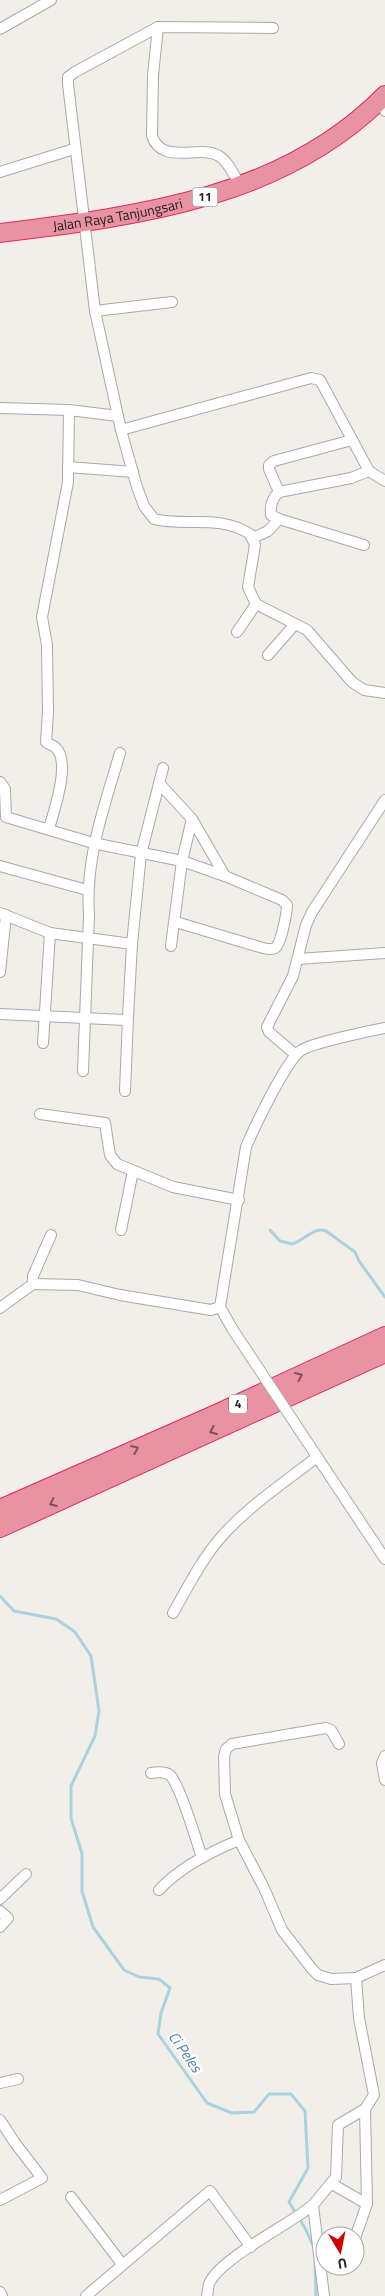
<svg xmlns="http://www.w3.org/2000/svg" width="385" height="2296" font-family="'Titillium Web',sans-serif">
  <rect width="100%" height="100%" fill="#f2efe9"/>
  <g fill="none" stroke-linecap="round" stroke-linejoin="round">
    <!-- stream -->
    <g stroke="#aad3df" stroke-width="3">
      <path d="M270 1230 280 1241 292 1244C304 1241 314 1226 326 1231L355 1252 359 1261 385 1297"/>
      <path d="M0 1596 14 1611 56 1619 75 1632 91 1656 99 1711 95 1736 71 1786V1818L82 1854V1891L93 1927 124 1970 139 1977 159 1979 170 1988 161 2013 158 2034 207 2103 232 2113 254 2112 269 2094H291L305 2111 308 2168 289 2202 305 2228 315 2250"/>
      <path d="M315 2262 316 2296"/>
    </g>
    <defs>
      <g id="street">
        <path d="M158 27 75 72 68 77V84L95 311 121 430 137 487 144 506 154 519C185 527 219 514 250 534L255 545 248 587 256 604 307 630 352 682 364 690 385 693"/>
        <path d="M0 29 51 0"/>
        <path d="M382 98 385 111"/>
        <path d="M0 172 74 149"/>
        <path d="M240 185C234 176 229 162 219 156 200 144 162 166 152 136L153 75 158 27 273 28"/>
        <path d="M95 311 172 302"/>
        <path d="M0 408 69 410 118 416"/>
        <path d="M121 430 311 378 320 380 369 471 385 481"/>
        <path d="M68 467 133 472"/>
        <path d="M279 492 269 469V465L274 461 352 440"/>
        <path d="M279 519 364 545"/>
        <path d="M253 538 268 531 279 519 271 515C270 506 272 498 279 492L351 478 369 471"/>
        <path d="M237 632 256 604"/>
        <path d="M268 655 295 624"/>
        <path d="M0 782 5 789 6 817 93 843 182 861 225 876 282 900 287 905C287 913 281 944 275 948 272 950 267 949 263 948L176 922"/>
        <path d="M159 783 192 819 225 876"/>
        <path d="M49 829C54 810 71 763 56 748 54 746 49 744 46 742L48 712 47 645 42 617 68 482 69 410"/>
        <path d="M0 866 87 890"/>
        <path d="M0 913 50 933 132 944"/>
        <path d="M171 946 182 861 192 819"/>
        <path d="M298 959 385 953"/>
        <path d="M0 972 6 915"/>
        <path d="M0 1014 125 1020 128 1017 132 944 141 854 163 768"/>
        <path d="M43 1043 50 933"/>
        <path d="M296 1055 269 1032 267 1027 293 976 306 925 312 912 385 800"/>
        <path d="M83 1071 89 915C85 859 104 807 120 753"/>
        <path d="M125 1091 128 1017"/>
        <path d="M40 1114 105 1123 110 1155 117 1164 173 1187 239 1200"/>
        <path d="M121 1230 133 1171"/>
        <path d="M33 1284V1276L51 1235"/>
        <path d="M0 1308 33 1284 78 1285 120 1295 211 1310 220 1307"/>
        <path d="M233 1330 220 1307 246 1147C254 1128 285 1063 300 1051 311 1043 369 1031 385 1028"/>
        <path d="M304 1437 385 1559"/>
        <path d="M173 1613C188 1587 202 1558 223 1535 250 1505 285 1482 317 1457"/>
        <path d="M339 1744 331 1730 326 1728 232 1744 226 1749 224 1757 225 1794 239 1840 264 1888 282 1930 312 1969 318 1975 331 1979 356 1978 385 1965"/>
        <path d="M385 1756 382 1763 385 1780"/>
        <path d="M151 1773C157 1772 165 1771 170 1775 180 1785 197 1842 202 1858"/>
        <path d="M159 1890C180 1867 210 1852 239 1840"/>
        <path d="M0 1899 26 1874"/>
        <path d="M0 1911 8 1918 0 1927"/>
        <path d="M0 2083 18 2079"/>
        <path d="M0 2120 15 2143 42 2178 0 2200"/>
        <path d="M332 2184 367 2204"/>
        <path d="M71 2197 122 2264"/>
        <path d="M313 2205 324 2296"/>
        <path d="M355 2238 367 2204 365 2109"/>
        <path d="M0 2292 2 2296"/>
        <path d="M86 2296 210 2191 251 2247"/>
        <path d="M207 2296C208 2292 208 2288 209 2284 218 2261 280 2229 302 2213L313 2205 336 2177 338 2125 365 2109 374 2095 359 2018 356 1978"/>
      </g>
      <g id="highway">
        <path id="s1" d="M0 233C137 216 283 199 385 95"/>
        <path d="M0 1509 214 1415 385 1336"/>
        <path d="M0 1528 385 1353"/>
      </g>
    </defs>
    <!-- street casing -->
    <use href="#street" stroke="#a9a9a9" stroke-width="12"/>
    <!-- highway casing -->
    <use href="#highway" stroke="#dc2a67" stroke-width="20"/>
    <!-- street -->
    <use href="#street" stroke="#fff" stroke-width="10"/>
    <!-- highway -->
    <use href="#highway" stroke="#e892a2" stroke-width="18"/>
    <defs>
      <path id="street-bridge" d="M233 1330 304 1437"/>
    </defs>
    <!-- street-bridge casing -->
    <use href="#street-bridge" stroke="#a9a9a9" stroke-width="12" stroke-linecap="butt"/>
    <!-- street-bridge -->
    <use href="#street-bridge" stroke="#fff" stroke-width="10"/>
  </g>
  <!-- one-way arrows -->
  <defs><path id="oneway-chevron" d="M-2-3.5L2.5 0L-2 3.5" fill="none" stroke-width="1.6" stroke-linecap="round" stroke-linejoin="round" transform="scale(1.25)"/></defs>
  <g stroke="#7b545c">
    <use href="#oneway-chevron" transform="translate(299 1376) rotate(-25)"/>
    <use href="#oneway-chevron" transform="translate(213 1431) rotate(156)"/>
    <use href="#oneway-chevron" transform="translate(135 1449) rotate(-23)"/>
    <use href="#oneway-chevron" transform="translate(53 1503) rotate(155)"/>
  </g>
  <g text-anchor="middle" stroke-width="4.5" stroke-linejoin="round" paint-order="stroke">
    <!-- shield labels -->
    <g fill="#fff" stroke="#646464" stroke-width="1">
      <rect x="192.5" y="187.5" width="25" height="19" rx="4"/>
      <rect x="229" y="1394.5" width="18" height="19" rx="4"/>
    </g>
    <g font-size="12" font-weight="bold" fill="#222">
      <text x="205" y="201">11</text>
      <text x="238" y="1408">4</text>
    </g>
    <!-- street labels -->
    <g font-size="14" fill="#222" stroke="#fff">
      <text dy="5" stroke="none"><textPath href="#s1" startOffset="119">Jalan Raya Tanjungsari</textPath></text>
    </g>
    <!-- water labels -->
    <g font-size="15" font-style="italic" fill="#4a7aab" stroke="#fff">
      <text transform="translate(185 2052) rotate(55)" y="5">Ci Peles</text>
    </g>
  </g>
  <!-- north arrow -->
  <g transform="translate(340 2251) rotate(170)"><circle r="24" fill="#ffffff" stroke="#a7a7a7"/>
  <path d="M0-4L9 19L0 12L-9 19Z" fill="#d40000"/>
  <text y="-8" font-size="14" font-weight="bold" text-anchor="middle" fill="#222222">U</text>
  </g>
</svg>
